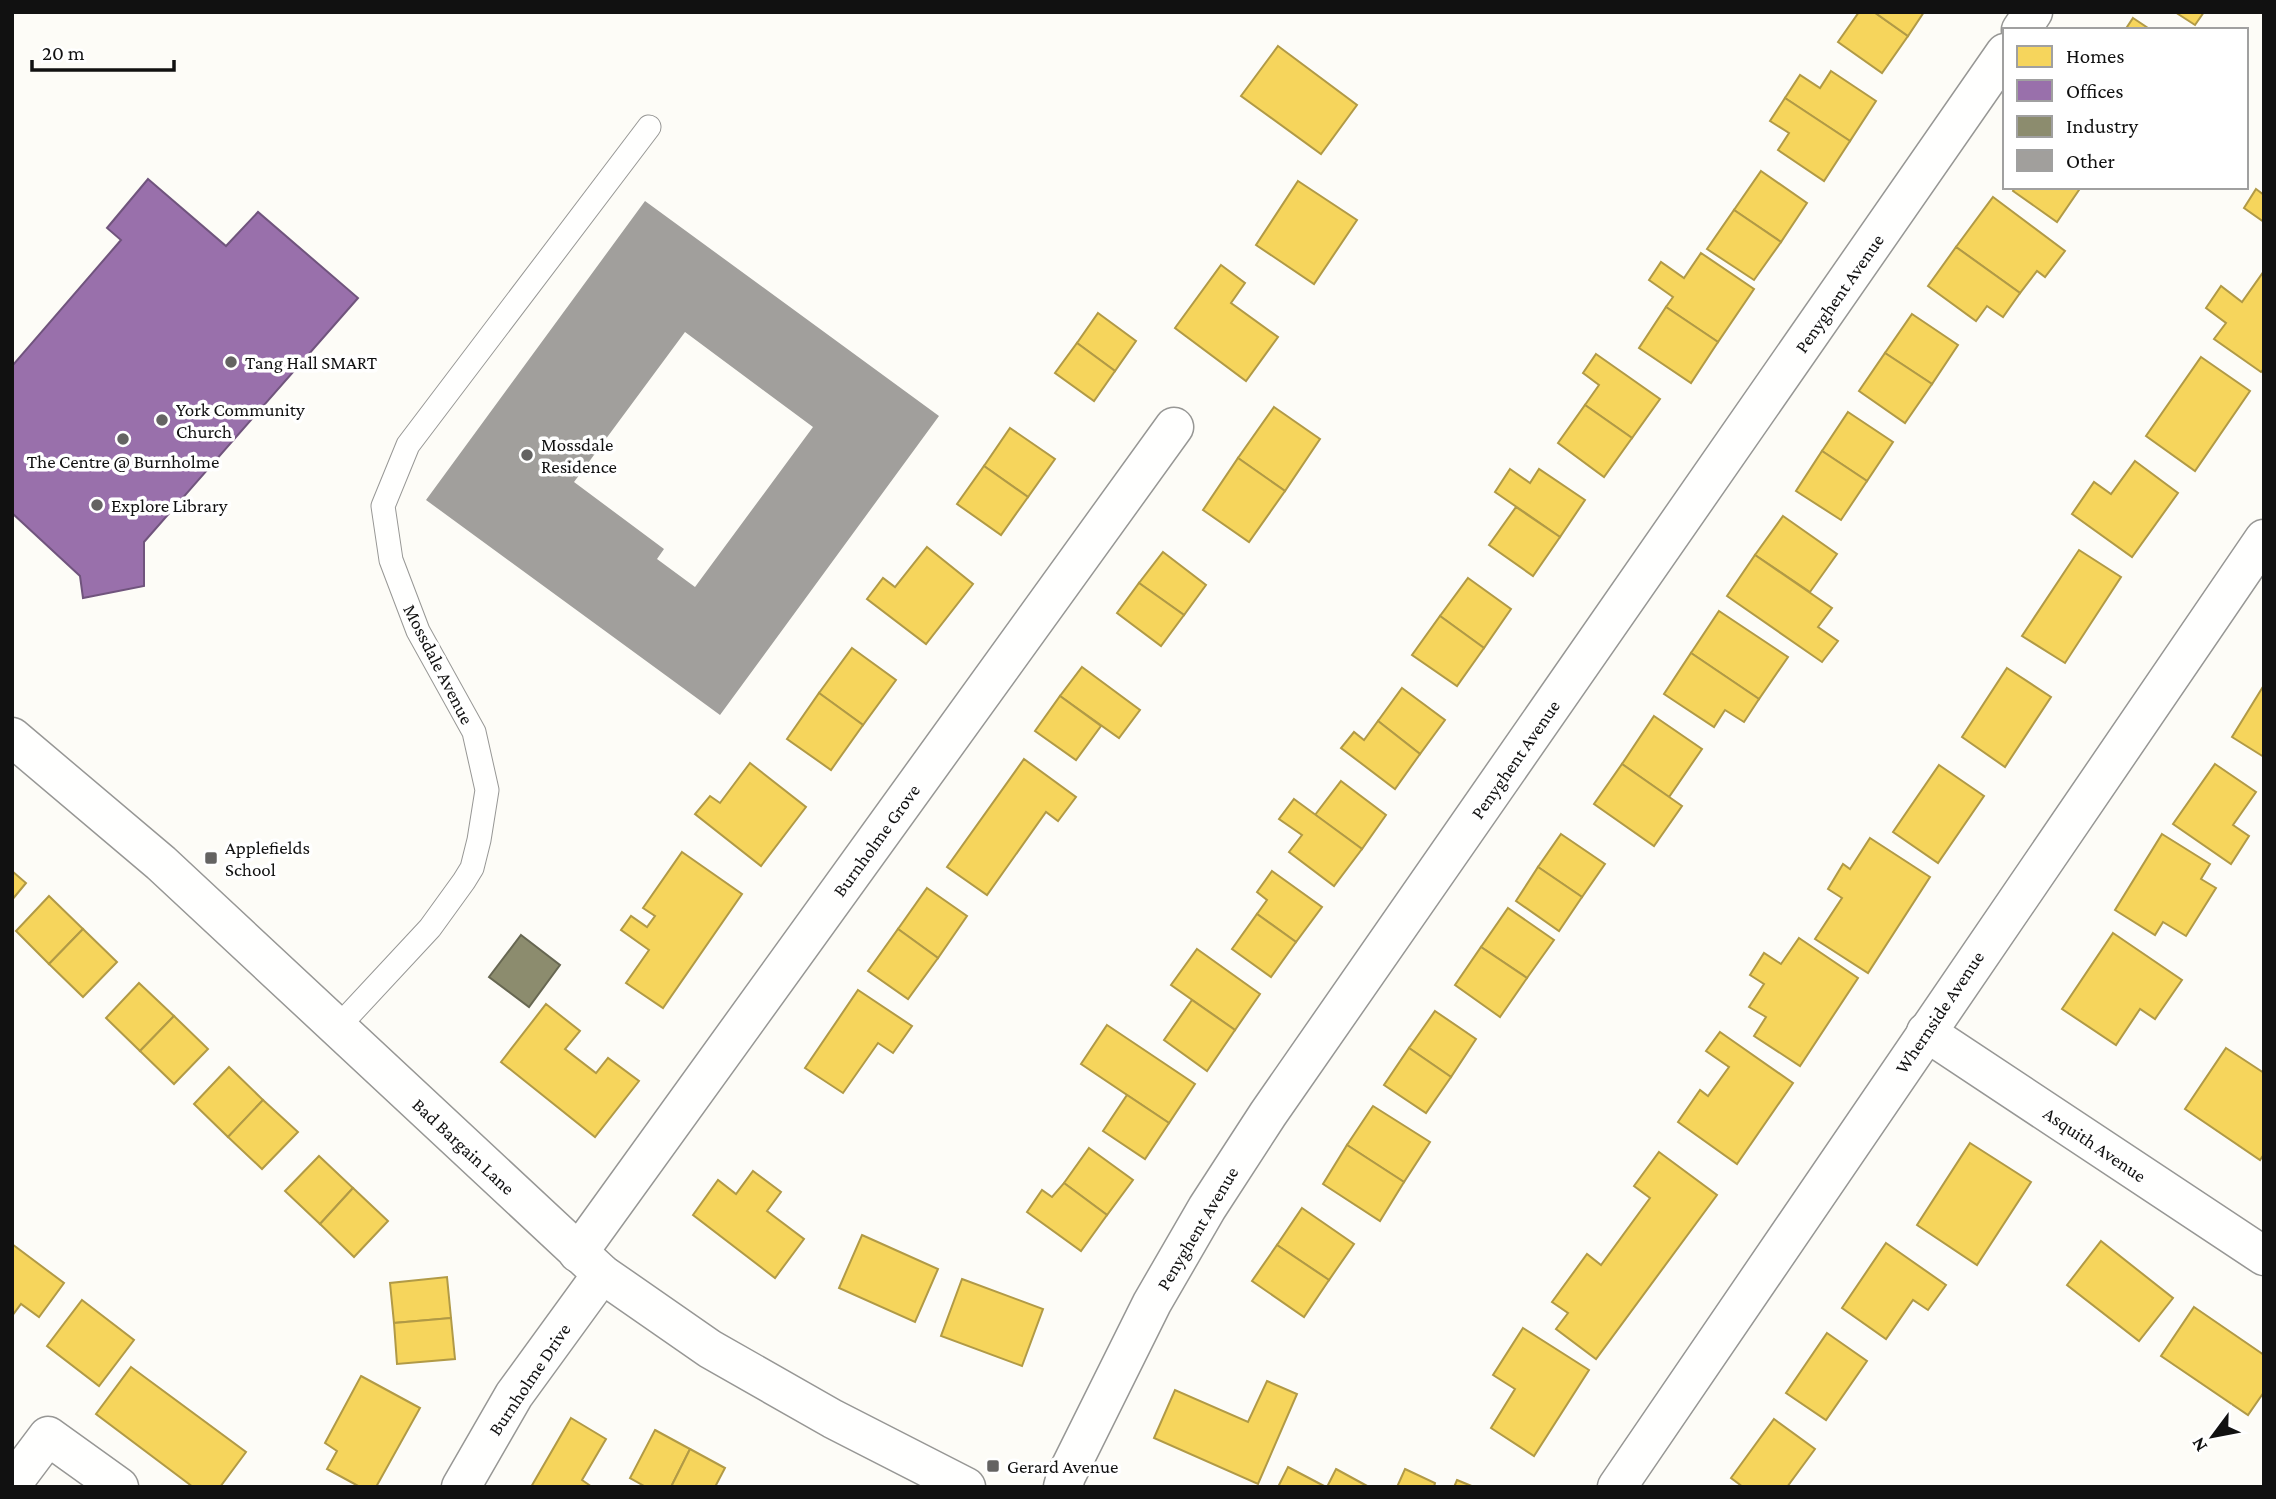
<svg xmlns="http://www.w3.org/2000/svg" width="2276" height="1499" font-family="'Crimson Pro',serif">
  <rect width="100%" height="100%" fill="#fdfcf7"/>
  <!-- homes -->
  <g fill="#f6d55c" stroke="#b19a46" stroke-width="2">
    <path d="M1859 12H1874L1908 36 1882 73 1838 42Z"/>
    <path d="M1874 12H1924L1908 36Z"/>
    <path d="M2175 12H2204L2195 25Z"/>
    <path d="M2133 18 2151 30H2125Z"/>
    <path d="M1278 46 1357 105 1321 154 1241 96Z"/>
    <path d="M1831 71 1876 101 1850 141 1785 98 1800 75 1820 88Z"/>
    <path d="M1785 98 1850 141 1824 181 1778 150 1789 133 1770 121Z"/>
    <path d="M1761 171 1807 203 1781 242 1734 210Z"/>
    <path d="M1298 181 1357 220 1314 284 1256 245Z"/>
    <path d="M2015 187H2081L2057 222 2013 191Z"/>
    <path d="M2256 189 2264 195V222L2244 208Z"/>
    <path d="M1993 197 2065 251 2045 277 2037 271 2020 293 1956 247Z"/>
    <path d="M1734 210 1781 242 1754 280 1707 249Z"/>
    <path d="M1956 247 2020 293 2003 317 1987 306 1976 321 1928 286Z"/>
    <path d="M1701 253 1754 289 1718 342 1666 307 1673 297 1649 280 1661 262 1684 278Z"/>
    <path d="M1221 265 1245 283 1231 303 1278 337 1246 381 1175 328Z"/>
    <path d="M2264 271V369L2261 372 2214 339 2226 323 2206 308 2221 286 2242 302Z"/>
    <path d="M1666 307 1718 342 1691 383 1639 348Z"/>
    <path d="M1098 313 1136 341 1115 371 1077 343Z"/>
    <path d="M1912 314 1958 345 1932 384 1885 353Z"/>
    <path d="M1077 343 1115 371 1094 401 1055 373Z"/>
    <path d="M1885 353 1932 384 1905 423 1859 391Z"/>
    <path d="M1596 354 1660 399 1632 438 1585 405 1599 385 1583 373Z"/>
    <path d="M2201 357 2250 391 2195 471 2146 436Z"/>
    <path d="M1585 405 1632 438 1604 477 1558 443Z"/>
    <path d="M1274 407 1320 439 1285 491 1238 458Z"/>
    <path d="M1848 412 1893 442 1867 481 1822 451Z"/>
    <path d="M1010 428 1055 459 1028 497 984 466Z"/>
    <path d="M1822 451 1867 481 1841 520 1796 491Z"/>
    <path d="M1238 458 1285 491 1249 542 1203 510Z"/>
    <path d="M2135 461 2178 493 2132 557 2072 514 2094 482 2111 494Z"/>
    <path d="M984 466 1028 497 1001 535 957 504Z"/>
    <path d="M1510 469 1530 483 1539 469 1585 500 1560 537 1495 492Z"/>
    <path d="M1516 507 1560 537 1533 576 1489 545Z"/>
    <path d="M1783 516 1837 554 1810 592 1755 555Z"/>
    <path d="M927 547 973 584 926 644 867 599 883 578 895 587Z"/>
    <path d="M2079 550 2121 577 2065 663 2022 636Z"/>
    <path d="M1163 552 1206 585 1184 615 1139 583Z"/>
    <path d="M1755 555 1832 608 1818 627 1838 641 1822 662 1727 596Z"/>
    <path d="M1468 578 1511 609 1484 648 1440 616Z"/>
    <path d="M1139 583 1184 615 1161 646 1117 613Z"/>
    <path d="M1719 611 1788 657 1759 699 1691 653Z"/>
    <path d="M1440 616 1484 648 1457 686 1412 655Z"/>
    <path d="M852 648 896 680 863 725 819 693Z"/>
    <path d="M1691 653 1759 699 1744 722 1725 710 1714 727 1664 694Z"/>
    <path d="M1082 667 1140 710 1119 738 1060 696Z"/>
    <path d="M2007 668 2051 697 2005 767 1962 737Z"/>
    <path d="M2264 685V757L2232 737Z"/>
    <path d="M1402 688 1445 720 1420 754 1378 721Z"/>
    <path d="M819 693 863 725 831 770 787 739Z"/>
    <path d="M1060 696 1101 726 1076 760 1035 731Z"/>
    <path d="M1654 716 1702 749 1669 797 1622 764Z"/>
    <path d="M1378 721 1420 754 1395 789 1341 748 1354 732 1364 740Z"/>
    <path d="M1024 759 1076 797 1058 821 1046 812 987 895 947 867Z"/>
    <path d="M750 763 806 807 761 866 695 814 710 796 720 803Z"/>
    <path d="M1622 764 1682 806 1654 846 1594 804Z"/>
    <path d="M2215 764 2256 792 2233 825 2249 836 2231 864 2173 824Z"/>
    <path d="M1939 765 1984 796 1938 863 1893 832Z"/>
    <path d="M1341 781 1386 815 1362 849 1315 815Z"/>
    <path d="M1294 799 1362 849 1334 886 1289 852 1302 835 1279 819Z"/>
    <path d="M1561 834 1605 864 1582 897 1538 867Z"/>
    <path d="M2162 834 2210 864 2201 879 2216 888 2186 936 2163 922 2155 935 2115 910Z"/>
    <path d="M1870 838 1930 877 1868 973 1815 939 1842 898 1828 889 1843 864 1850 869Z"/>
    <path d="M682 852 742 894 663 1008 626 983 649 950 621 930 631 916 647 927 655 916 643 908Z"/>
    <path d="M1538 867 1582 897 1559 931 1516 901Z"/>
    <path d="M12 871 26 883 12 900Z"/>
    <path d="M1272 871 1322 907 1296 942 1257 914 1267 900 1257 892Z"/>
    <path d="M927 888 967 916 938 958 898 929Z"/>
    <path d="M49 896 83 929 49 964 16 931Z"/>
    <path d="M1508 908 1554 940 1527 978 1481 947Z"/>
    <path d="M1257 914 1296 942 1271 977 1232 949Z"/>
    <path d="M83 929 117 962 83 997 49 964Z"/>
    <path d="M898 929 938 958 908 999 868 971Z"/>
    <path d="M2113 933 2182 980 2155 1019 2140 1009 2116 1045 2062 1009Z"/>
    <path d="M1799 938 1858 978 1800 1066 1754 1036 1766 1017 1749 1007 1764 984 1750 975 1764 953 1781 964Z"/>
    <path d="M1481 947 1527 978 1500 1017 1455 985Z"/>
    <path d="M1197 949 1260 994 1235 1030 1171 985Z"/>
    <path d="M139 983 174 1016 140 1051 106 1018Z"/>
    <path d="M858 990 912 1026 893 1053 878 1043 843 1093 805 1068Z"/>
    <path d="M1192 1000 1235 1030 1207 1071 1164 1040Z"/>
    <path d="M546 1004 580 1031 565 1049 596 1073 608 1058 639 1081 595 1137 501 1062Z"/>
    <path d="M1435 1011 1476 1039 1451 1077 1409 1048Z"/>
    <path d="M174 1016 208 1049 174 1084 140 1051Z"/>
    <path d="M1107 1025 1195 1084 1169 1123 1081 1064Z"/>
    <path d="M1720 1032 1793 1083 1737 1164 1678 1122 1700 1090 1708 1096 1729 1067 1706 1051Z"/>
    <path d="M1409 1048 1451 1077 1426 1113 1384 1085Z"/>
    <path d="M2226 1048 2264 1073V1154L2260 1160 2185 1109Z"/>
    <path d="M229 1067 263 1100 228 1137 194 1104Z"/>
    <path d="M1127 1095 1169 1123 1145 1159 1103 1131Z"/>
    <path d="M263 1100 298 1132 262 1169 228 1137Z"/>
    <path d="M1373 1106 1430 1142 1404 1182 1347 1145Z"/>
    <path d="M1970 1143 2031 1182 1977 1265 1917 1225Z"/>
    <path d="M1347 1145 1404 1182 1380 1221 1323 1184Z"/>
    <path d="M1089 1148 1133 1180 1107 1215 1064 1183Z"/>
    <path d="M1659 1152 1717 1195 1596 1359 1556 1329 1568 1313 1552 1302 1587 1254 1601 1265 1650 1198 1634 1186Z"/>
    <path d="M319 1156 353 1188 320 1224 285 1191Z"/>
    <path d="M753 1171 781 1192 767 1211 804 1239 775 1278 693 1215 718 1180 736 1194Z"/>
    <path d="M1064 1183 1107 1215 1081 1251 1027 1212 1042 1190 1052 1197Z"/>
    <path d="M353 1188 388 1221 354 1257 320 1224Z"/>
    <path d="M1302 1208 1354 1244 1329 1280 1277 1245Z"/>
    <path d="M862 1235 938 1269 915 1322 839 1288Z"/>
    <path d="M2101 1241 2173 1298 2139 1341 2067 1285Z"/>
    <path d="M1886 1243 1946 1285 1928 1310 1913 1300 1886 1339 1842 1308Z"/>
    <path d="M12 1244 64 1283 39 1317 21 1304 12 1316Z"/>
    <path d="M1277 1245 1329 1280 1304 1317 1252 1281Z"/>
    <path d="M447 1277 451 1318 394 1323 390 1283Z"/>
    <path d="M962 1279 1043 1309 1022 1366 941 1336Z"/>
    <path d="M82 1300 134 1340 99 1386 47 1346Z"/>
    <path d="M2194 1307 2264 1355V1392L2248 1415 2161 1356Z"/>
    <path d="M451 1318 455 1359 397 1364 394 1323Z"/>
    <path d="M1523 1328 1589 1370 1534 1456 1491 1428 1515 1389 1493 1375Z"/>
    <path d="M1827 1333 1867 1361 1826 1420 1786 1393Z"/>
    <path d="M131 1367 246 1452 220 1487H193L96 1414Z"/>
    <path d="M361 1376 420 1408 376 1487H360L327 1469 337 1451 325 1443Z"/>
    <path d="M1267 1381 1297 1394 1258 1484 1154 1438 1175 1390 1248 1422Z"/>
    <path d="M571 1418 606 1439 582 1480 592 1487H531Z"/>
    <path d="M1774 1419 1815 1449 1787 1487H1743L1731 1478Z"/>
    <path d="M655 1430 690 1449 671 1487H646L630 1478Z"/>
    <path d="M690 1449 725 1468 715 1487H671Z"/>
    <path d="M1288 1467 1326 1487H1278Z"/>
    <path d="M1336 1469 1369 1487H1327Z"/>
    <path d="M1405 1469 1435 1483 1434 1487H1397Z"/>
    <path d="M1457 1480 1474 1487H1454Z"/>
  </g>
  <!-- offices -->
  <path fill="#9970ab" stroke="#70547d" stroke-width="2" d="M148 179 226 246 258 212 358 298 144 542V586L83 598 80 576 12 513V366L121 240 107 228Z"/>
  <!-- industry -->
  <path fill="#8c8c6e" stroke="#676752" stroke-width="2" d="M521 935 560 965 529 1007 489 977Z"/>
  <!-- building -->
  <path fill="#a19f9c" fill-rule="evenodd" d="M645 201 939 416 720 715 426 500ZM685 332 813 427 695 587 657 559 664 549 574 482Z"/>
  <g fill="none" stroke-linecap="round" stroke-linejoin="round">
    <defs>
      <path id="lane" d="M337 1028 430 928 464 881 472 868 479 840 487 790 474 732 418 631 391 560 383 506 408 445 649 127"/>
      <g id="street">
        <path d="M2021 30 2033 12"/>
        <path d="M12 737 161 863 602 1274 710 1349 833 1419 966 1487"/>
        <path d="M1926 1032 2264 1256"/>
        <path d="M578 1253 1174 427"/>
        <path d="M12 1484 48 1436 119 1487"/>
        <path d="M461 1487 514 1395 602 1274"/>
        <path d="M1063 1487 1066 1476 1152 1303 1207 1208 1268 1114 2005 53"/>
        <path d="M1617 1487 2264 539"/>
      </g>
    </defs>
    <!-- lane casing -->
    <use href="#lane" stroke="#979795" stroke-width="25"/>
    <!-- street casing -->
    <use href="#street" stroke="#979795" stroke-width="41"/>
    <!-- lane -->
    <use href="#lane" stroke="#fffffe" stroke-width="23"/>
    <!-- street -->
    <use href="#street" stroke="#fffffe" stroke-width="38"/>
  </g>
  <!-- markers -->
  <g fill="#646362" stroke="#fff" stroke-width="2.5">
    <circle cx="231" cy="362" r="7"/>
    <circle cx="162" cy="420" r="7"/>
    <circle cx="123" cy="439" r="7"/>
    <circle cx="527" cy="455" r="7"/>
    <circle cx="97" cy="505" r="7"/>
    <rect x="204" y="851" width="14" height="14" rx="3.5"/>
    <rect x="986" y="1459" width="14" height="14" rx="3.5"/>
  </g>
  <g text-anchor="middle" stroke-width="7" stroke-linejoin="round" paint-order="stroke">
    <!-- street labels -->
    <g font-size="19" fill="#111" stroke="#fff">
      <text transform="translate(1839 293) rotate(-55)" y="7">Penyghent Avenue</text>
      <text transform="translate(439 664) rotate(63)" y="7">Mossdale Avenue</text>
      <text transform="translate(1515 759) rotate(-55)" y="7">Penyghent Avenue</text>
      <text transform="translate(876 840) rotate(-54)" y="7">Burnholme Grove</text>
      <text transform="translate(1939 1012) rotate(-56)" y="7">Whernside Avenue</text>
      <text transform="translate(2095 1144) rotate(34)" y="7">Asquith Avenue</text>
      <text transform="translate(464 1146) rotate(43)" y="7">Bad Bargain Lane</text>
      <text transform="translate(1197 1228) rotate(-59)" y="7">Penyghent Avenue</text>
      <text transform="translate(529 1379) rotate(-56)" y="7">Burnholme Drive</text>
    </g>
    <!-- poi labels -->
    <g font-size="19" fill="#111" stroke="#fff" text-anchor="start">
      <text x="245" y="369">Tang Hall SMART</text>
      <text x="176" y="416">York Community<tspan x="176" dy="22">Church</tspan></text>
      <text x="541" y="451">Mossdale<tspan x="541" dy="22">Residence</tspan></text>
      <text x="123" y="468" text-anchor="middle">The Centre @ Burnholme</text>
      <text x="111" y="512">Explore Library</text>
      <text x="225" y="854">Applefields<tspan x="225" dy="22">School</tspan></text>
      <text x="1007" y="1473">Gerard Avenue</text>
    </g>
  </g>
  <!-- border -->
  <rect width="2276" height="1499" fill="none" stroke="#111111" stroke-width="28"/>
  <!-- legend -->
  <rect x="2003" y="28" width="245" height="161" fill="#ffffff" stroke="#a0a0a0" stroke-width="2"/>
  <rect x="2017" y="46" width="35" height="21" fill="#f6d55c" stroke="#a0a0a0" stroke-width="2"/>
  <text x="2066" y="63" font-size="21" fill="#111111">Homes</text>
  <rect x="2017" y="80" width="35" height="21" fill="#9970ab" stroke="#a0a0a0" stroke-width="2"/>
  <text x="2066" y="98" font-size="21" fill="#111111">Offices</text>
  <rect x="2017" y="116" width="35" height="21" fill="#8c8c6e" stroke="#a0a0a0" stroke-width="2"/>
  <text x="2066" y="133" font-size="21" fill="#111111">Industry</text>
  <rect x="2017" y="150" width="35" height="21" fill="#a19f9c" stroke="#a0a0a0" stroke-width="2"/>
  <text x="2066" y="168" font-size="21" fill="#111111">Other</text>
  <!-- north arrow -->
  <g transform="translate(2213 1436) rotate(238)" stroke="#ffffff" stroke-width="5" paint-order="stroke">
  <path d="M0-5L12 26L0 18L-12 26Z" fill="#111111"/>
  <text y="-10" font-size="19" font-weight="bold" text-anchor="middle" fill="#111111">N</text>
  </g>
  <!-- scale -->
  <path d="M32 60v10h142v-10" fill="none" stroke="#111111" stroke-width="3.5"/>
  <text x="42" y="60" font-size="21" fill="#111111" stroke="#ffffff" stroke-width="5" paint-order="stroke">20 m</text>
</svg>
